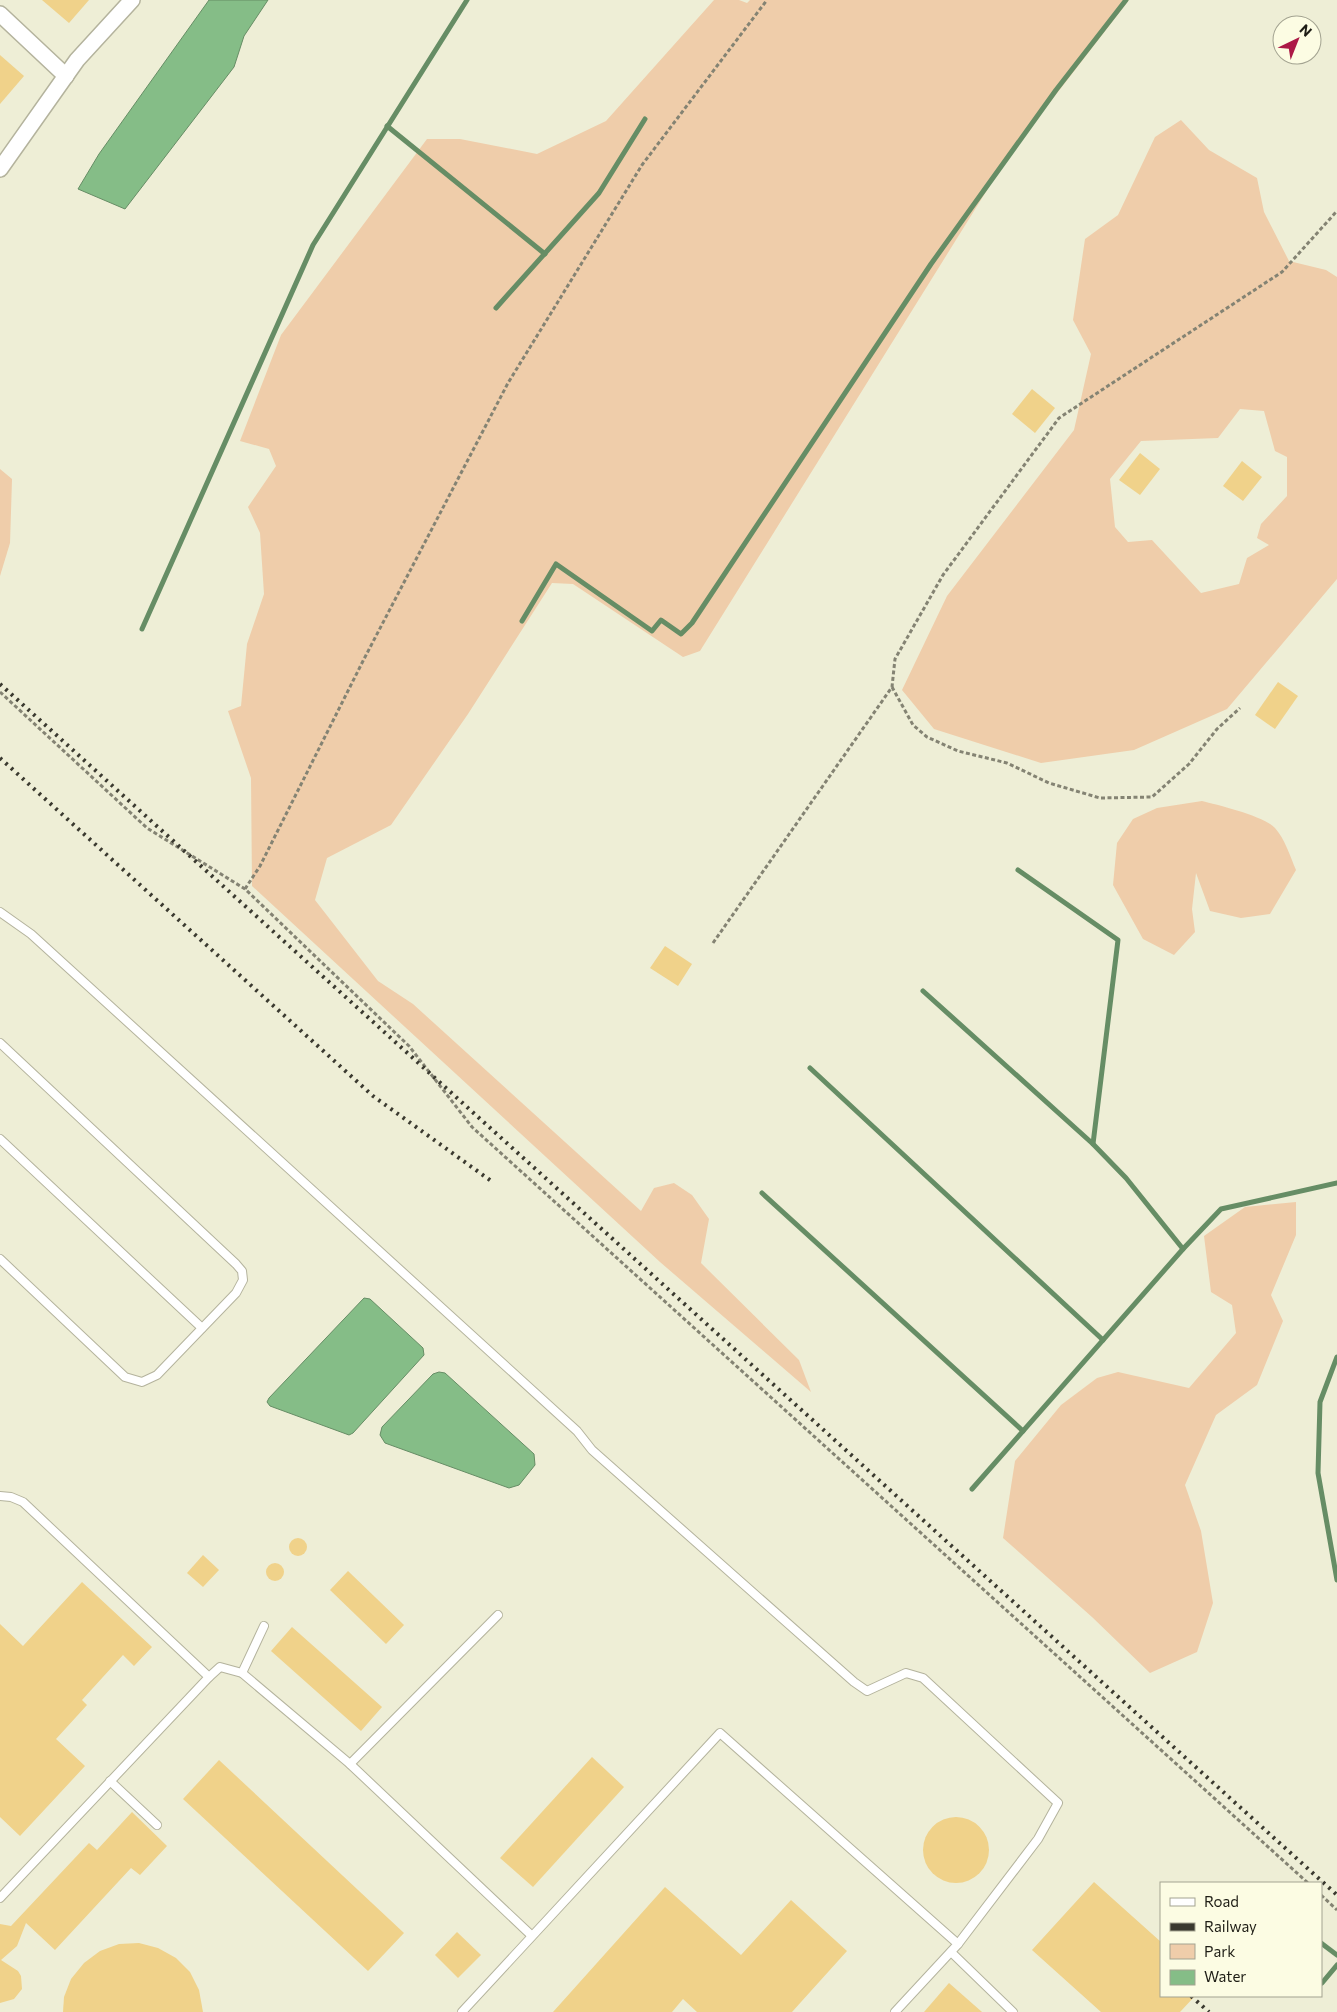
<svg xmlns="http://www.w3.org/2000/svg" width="1337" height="2012" font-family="Commissioner,sans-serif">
  <rect width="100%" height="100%" fill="#eeeed6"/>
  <!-- green -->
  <g fill="#efcdaa" fill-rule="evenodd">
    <path d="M714 0H739L747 3 750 0H1129L1007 158 700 651 683 657 573 584 552 583 468 714 391 825 327 858 315 900 378 981 413 1004 641 1211 654 1188 674 1183 692 1195 709 1219 701 1263 799 1360 811 1392 660 1262 252 886 251 778 228 711 241 706 247 644 264 594 260 533 248 507 276 466 269 449 240 441 281 335 427 139H460L537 154 606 121Z"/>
    <path d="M1181 120 1209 150 1257 178 1264 212 1289 261 1326 270 1337 277V579L1227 709 1134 750 1041 763 934 729 902 690 947 596 1074 430 1091 354 1073 320 1085 239 1118 215 1155 137ZM1240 409 1264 411 1275 451 1287 457V496L1261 524 1257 538 1269 545 1247 558 1239 584 1201 593 1152 540 1128 542 1115 527 1110 479 1141 441 1218 438Z"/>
    <path d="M0 469 12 479 10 543 0 576Z"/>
    <path d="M1202 801C1218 805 1264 816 1275 828 1285 839 1290 856 1296 870L1270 914 1241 918 1210 911 1196 873 1192 909 1195 932 1174 955 1143 939 1113 885 1117 843 1133 819 1157 808Z"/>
    <path d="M1296 1202V1235L1271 1295 1283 1321 1257 1385 1216 1415 1185 1485 1201 1531 1213 1603 1197 1652 1150 1673 1092 1617 1003 1538 1015 1461 1061 1405 1097 1378 1118 1372 1189 1388 1236 1333 1232 1305 1211 1292 1204 1236 1245 1207Z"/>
  </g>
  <!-- water -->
  <g fill="#85bd87" stroke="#668d65">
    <path d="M209 0H268L244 36 234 67 125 209 78 189 99 154Z"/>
    <path d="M364 1298 370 1299 423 1348 424 1355 353 1433 349 1435 270 1406 267 1402 269 1398Z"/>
    <path d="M439 1372 445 1373 534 1454 535 1465 519 1485 509 1488 385 1443 380 1435 382 1427 433 1374Z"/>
  </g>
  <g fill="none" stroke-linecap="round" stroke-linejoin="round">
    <!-- stream -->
    <g stroke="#668d65" stroke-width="5">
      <path d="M387 126 545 254"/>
      <path d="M496 308 599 193 645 119"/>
      <path d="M522 621 556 564 652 631 661 620 681 634 692 623 931 264 1056 90 1126 0"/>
      <path d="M142 629 313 245 467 0"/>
      <path d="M1018 870 1118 940 1093 1144"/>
      <path d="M923 991 1093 1144 1126 1178 1183 1249"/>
      <path d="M810 1068 1103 1340"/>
      <path d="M762 1193 1023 1431"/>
      <path d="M1337 1357 1320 1402 1318 1473 1337 1580"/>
      <path d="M972 1489 1183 1249 1221 1209 1337 1183"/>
      <path d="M1321 1943 1337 1955"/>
      <path d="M1322 1983 1337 1965"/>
    </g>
  </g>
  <!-- building -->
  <g fill="#f0d28a">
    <path d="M42 0H89L69 23Z"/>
    <path d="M0 55 24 76 0 104Z"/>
    <path d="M1032 389 1055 408 1035 433 1012 414Z"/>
    <path d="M1140 453 1160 469 1140 495 1119 480Z"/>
    <path d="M1242 461 1262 477 1243 501 1223 486Z"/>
    <path d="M1278 682 1298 696 1275 729 1255 715Z"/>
    <path d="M665 946 692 964 678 986 650 968Z"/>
    <circle cx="298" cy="1547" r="9"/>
    <path d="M203 1555 219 1570 203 1587 187 1573Z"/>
    <circle cx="275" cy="1572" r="9"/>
    <path d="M348 1571 404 1625 386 1644 330 1590Z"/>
    <path d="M82 1582 152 1647 134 1666 123 1655 82 1700 87 1705 56 1739 85 1766 20 1836 0 1817V1624L23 1646Z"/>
    <path d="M292 1627 382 1707 361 1731 271 1651Z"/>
    <path d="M592 1757 624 1787 533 1887 500 1858Z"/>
    <path d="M219 1760 404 1933 368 1971 183 1799Z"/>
    <path d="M132 1812 167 1846 140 1875 131 1868 55 1950 26 1923 17 1946 1 1960 18 1971 21 1976 22 1989 14 1999 0 2003V1924L11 1926 89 1843 97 1850Z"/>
    <circle cx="956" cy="1850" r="33"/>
    <path d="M1094 1882 1161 1942V1996H1195L1180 2012H1101L1032 1950Z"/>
    <path d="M665 1887 741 1955 791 1900 847 1951 792 2012H697L683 1999 672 2012H553Z"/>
    <path d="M457 1932 481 1955 458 1978 435 1955Z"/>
    <path d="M139 1943 158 1948 176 1958 190 1972 199 1990 203 2012H63L64 1997 71 1979 84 1963 100 1951 119 1944Z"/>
    <path d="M949 1983 982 2012H924Z"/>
  </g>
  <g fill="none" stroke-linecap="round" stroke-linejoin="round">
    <defs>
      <g id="lane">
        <path d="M0 912 31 934 577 1431 592 1450 854 1682 867 1691 906 1673 923 1678 1058 1803 1038 1839 958 1944"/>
        <path d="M0 1043 236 1264 242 1271 243 1280 236 1293 157 1375 142 1382 125 1377 0 1259"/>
        <path d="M0 1139 202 1328"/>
        <path d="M0 1496 11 1497 23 1502 209 1677 0 1898"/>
        <path d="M242 1673 264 1626"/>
        <path d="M209 1677 220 1667 242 1673 350 1764 531 1935"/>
        <path d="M350 1764 498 1615"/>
        <path d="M110 1781 157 1825"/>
        <path d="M951 1952 1013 2012"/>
        <path d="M462 2012 720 1733 958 1944 895 2012"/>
      </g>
      <g id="street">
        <path d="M0 14 66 76"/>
        <path d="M0 169 77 60 132 0"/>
      </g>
    </defs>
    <!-- lane casing -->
    <use href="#lane" stroke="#b4b39d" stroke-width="10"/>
    <!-- street casing -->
    <use href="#street" stroke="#b4b39d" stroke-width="18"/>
    <!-- path -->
    <g stroke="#848373" stroke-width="3" stroke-dasharray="4 2.5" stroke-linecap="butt">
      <path d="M892 687 913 725 927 737 958 751 1007 763 1049 783 1100 798 1152 797 1189 764 1217 729 1240 708"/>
      <path d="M0 692 147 828 245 889 409 1046 472 1127 1308 1883"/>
      <path d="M245 889 260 866 364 659 508 383 642 165 767 0"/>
      <path d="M713 943 892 687 895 659 943 575 1059 418 1282 272 1337 211"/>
      <path d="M1321 1895 1337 1910"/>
    </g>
    <!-- lane -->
    <use href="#lane" stroke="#fff" stroke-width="8"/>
    <!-- street -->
    <use href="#street" stroke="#fff" stroke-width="15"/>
    <!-- rail -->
    <g stroke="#3a392f" stroke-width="4" stroke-dasharray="2.5 5" stroke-linecap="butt">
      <path d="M0 684 1337 1895"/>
      <path d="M0 758 373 1096 494 1183"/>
      <path d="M1191 1996 1209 2012"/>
    </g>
  </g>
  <!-- legend -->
  <rect x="1160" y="1882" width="162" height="115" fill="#fcfce3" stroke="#a3a391"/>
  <rect x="1170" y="1898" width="25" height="8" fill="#ffffff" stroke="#a3a391"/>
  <text x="1204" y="1907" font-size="15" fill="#1e1d15">Road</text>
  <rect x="1170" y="1923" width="25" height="8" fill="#3a392f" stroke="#a3a391"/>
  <text x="1204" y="1932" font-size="15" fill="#1e1d15">Railway</text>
  <rect x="1170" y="1944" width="25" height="15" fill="#efcdaa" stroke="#a3a391"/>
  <text x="1204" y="1957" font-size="15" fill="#1e1d15">Park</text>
  <rect x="1170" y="1970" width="25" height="15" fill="#85bd87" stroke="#a3a391"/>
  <text x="1204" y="1982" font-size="15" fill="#1e1d15">Water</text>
  <!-- north arrow -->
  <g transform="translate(1297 40) rotate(43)"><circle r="24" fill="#fcfce3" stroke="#a3a391"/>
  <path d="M0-4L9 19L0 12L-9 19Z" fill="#ac1846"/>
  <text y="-8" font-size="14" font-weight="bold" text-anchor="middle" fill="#1e1d15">N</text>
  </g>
</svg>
